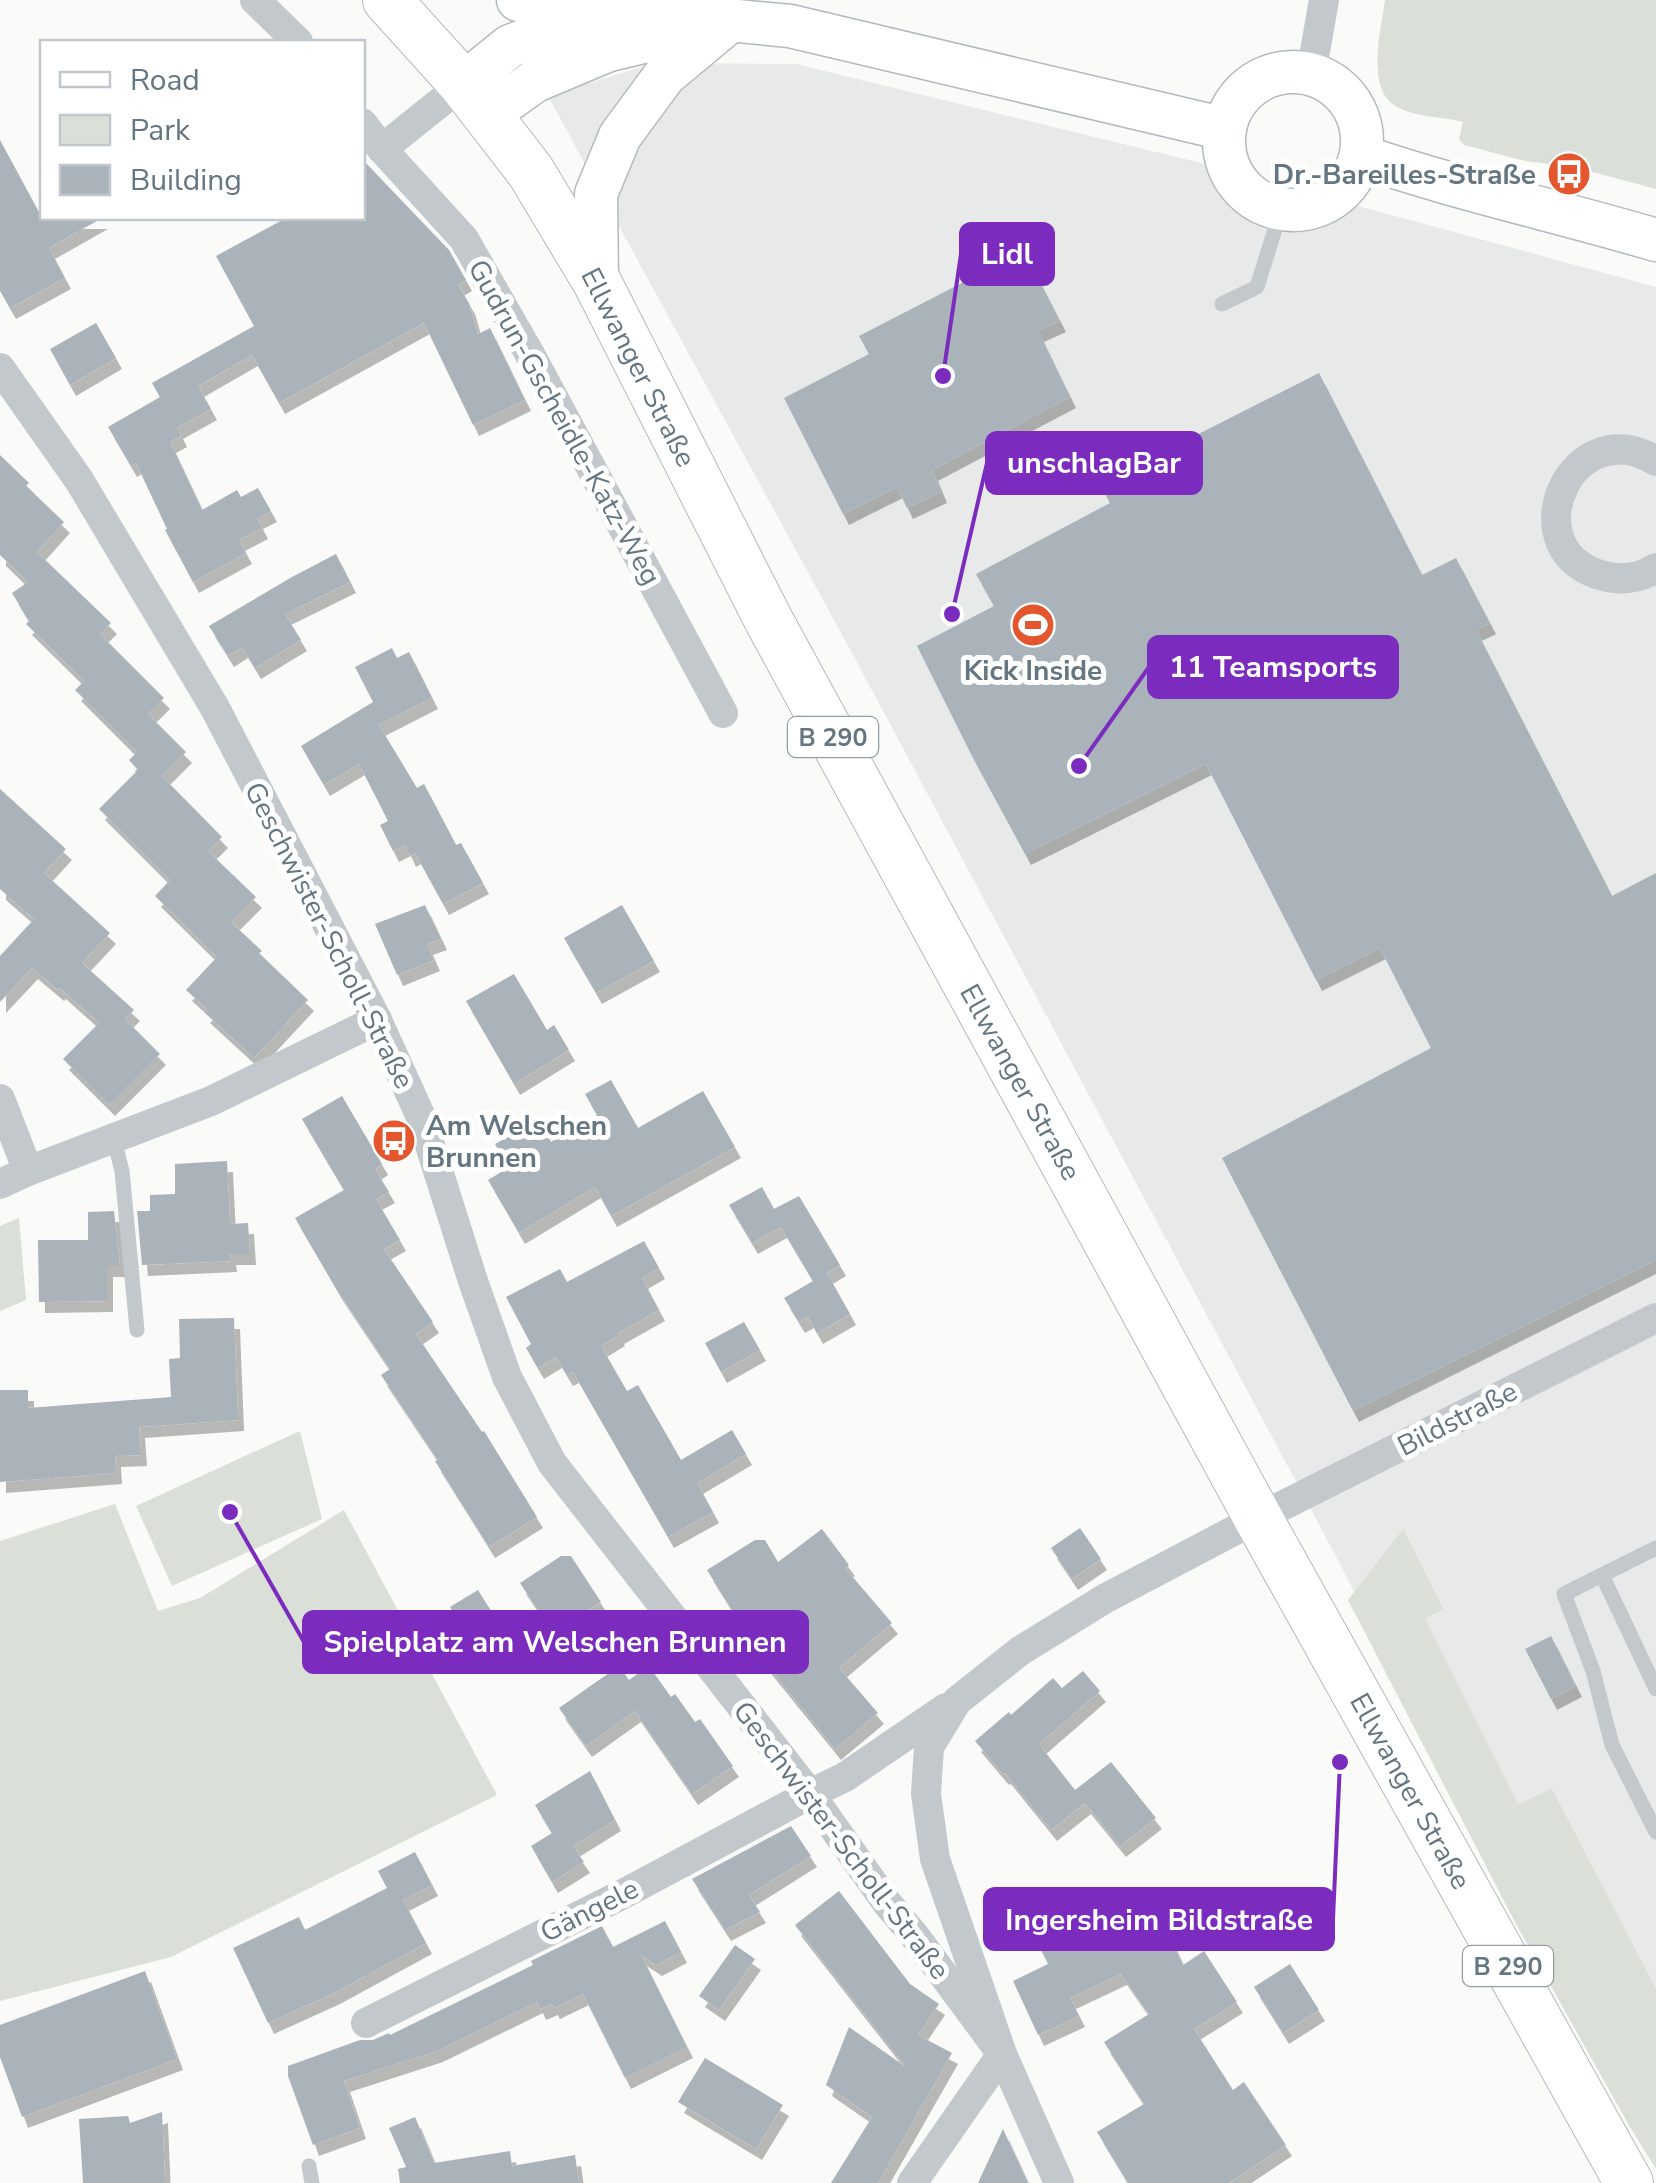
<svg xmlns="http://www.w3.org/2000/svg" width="1656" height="2183" font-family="'Nunito Sans',sans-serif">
  <defs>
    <filter id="shadow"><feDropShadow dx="6" dy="11" stdDeviation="0" flood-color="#0004"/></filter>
  </defs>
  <rect width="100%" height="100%" fill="#fafaf8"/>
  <!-- built -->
  <path fill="#e8e9e9" d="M654 63 796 64 1193 161 1656 287V2147L1597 2051 1315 1517 852 653 548 96Z"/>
  <!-- green -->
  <g fill="#dadfd7">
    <path d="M1385 0H1656V189L1574 167 1525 161 1464 145 1459 139 1463 122C1442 116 1413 118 1394 105 1366 86 1381 29 1385 0Z"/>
    <path d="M19 1218 26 1300 0 1311V1226Z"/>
    <path d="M300 1431 322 1519 172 1586 136 1506Z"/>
    <path d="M115 1504 158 1611 200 1598 344 1510 497 1795 171 1957 0 2001V1541Z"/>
    <path d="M1403 1529 1443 1609 1425 1619 1518 1804 1552 1789 1656 1989V2169L1630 2127 1516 1924 1348 1600Z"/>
  </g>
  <!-- building -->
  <g fill="#aab3b9" filter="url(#shadow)">
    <path d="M0 140 42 218H102L49 248 65 278 10 308 0 291Z"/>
    <path d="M362 159 449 250 466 280 458 285 469 303 478 334 490 328 525 400 473 425 424 323 279 403 252 355 198 386 211 409 177 428 181 436 170 442 202 510 237 490 241 497 258 488 271 511 257 518 262 528 239 540 246 553 193 582 165 530 167 529 136 463 131 466 108 427 160 397 152 383 254 326 216 256 286 218H362Z"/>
    <path d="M1024 251 1060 321 1038 331 1070 397 932 470 941 492 907 508 897 487 843 514 784 398 869 354 859 336Z"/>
    <path d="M96 323 116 358 70 385 50 349Z"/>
    <path d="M1319 373 1422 575 1456 558 1490 623 1476 630 1612 896 1656 873V1260L1353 1411 1222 1158 1431 1048 1380 948 1316 980 1206 764 1025 854 973 758 917 646 994 606 976 574 1110 503 1100 484Z"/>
    <path d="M0 455 29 483 26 486 64 522 37 552 111 623 100 634 164 698 148 714 186 752 162 776 222 837 208 851 256 897 231 922 262 951 259 953 308 1000 254 1058 204 1012 207 1009 186 990 217 957 155 896 170 880 99 809 138 770 129 760 137 752 75 690 84 681 26 624 29 621 12 593 28 582 0 555Z"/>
    <path d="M336 554 350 582 285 614 301 640 255 668 242 647 228 656 209 626 292 577Z"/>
    <path d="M392 648 397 658 409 652 432 698 379 725 417 788 424 784 456 845 461 843 483 883 443 904 415 853 410 856 405 845 393 851 380 825 388 821 359 764 324 785 301 746 373 702 355 667Z"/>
    <path d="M0 789 66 849 44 873 110 933 82 963 134 1010 125 1019 160 1054 109 1105 63 1059 99 1023 60 988 58 990 32 968 0 1002V956L34 919 0 889Z"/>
    <path d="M425 905 441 939 427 944 434 960 397 975 375 924Z"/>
    <path d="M622 905 654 961 596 993 564 938Z"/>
    <path d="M514 974 547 1030 554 1025 569 1050 514 1084 466 1001Z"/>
    <path d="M611 1080 638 1128 703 1091 735 1147 611 1216 595 1187 519 1233 488 1180 508 1168 495 1144 539 1120 551 1142 597 1115 585 1094Z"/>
    <path d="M342 1096 382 1164 375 1169 389 1192 376 1199 400 1240 384 1249 433 1322 416 1334 482 1432 484 1431 537 1517 489 1547 435 1461 438 1460 381 1375 390 1369 337 1290 295 1218 344 1190 302 1119Z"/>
    <path d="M227 1161 230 1224 248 1223 250 1254H230L231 1261 142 1265 137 1211H150V1195L175 1194V1164Z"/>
    <path d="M762 1187 774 1209 799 1196 840 1265 827 1273 850 1314 817 1333 808 1317 799 1322 784 1298 813 1281 781 1227 752 1243 729 1205Z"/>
    <path d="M114 1211 120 1266H107V1301L39 1302 38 1240H88V1212Z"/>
    <path d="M644 1241 659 1268 642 1278 659 1310 618 1333 619 1335 601 1346 627 1391 638 1385 681 1460 732 1430 746 1454 697 1483 713 1512 668 1537 573 1372 567 1375 556 1357 538 1368 526 1348 531 1344 506 1297 560 1269 567 1282Z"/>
    <path d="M234 1318 238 1420 139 1427 141 1455 115 1456 116 1473 0 1482V1390H28V1408L171 1397 169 1359 180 1358 179 1319Z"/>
    <path d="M744 1322 760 1350 721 1372 705 1343Z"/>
    <path d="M1080 1528 1101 1559 1072 1579 1051 1548Z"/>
    <path d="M822 1529 849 1565 845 1568 892 1623 839 1668 878 1713 835 1749 750 1644 752 1642 707 1570 755 1540H765L778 1562Z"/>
    <path d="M561 1556H571L601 1602 553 1633 520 1583Z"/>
    <path d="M478 1590 493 1614 465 1631 450 1607Z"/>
    <path d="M1551 1636 1576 1686 1551 1699 1525 1649Z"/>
    <path d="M619 1666 629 1680 649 1666 671 1697 675 1694 695 1722 700 1719 733 1766 692 1794 635 1711 586 1746 559 1708Z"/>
    <path d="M1083 1671 1100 1691 1039 1744 1075 1790 1111 1762 1156 1818 1120 1846 1085 1803 1051 1830 1005 1773 1003 1774 975 1741 1009 1712 1011 1715 1053 1678 1062 1688Z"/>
    <path d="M590 1771 615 1820 573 1846 584 1862 552 1882 531 1846 552 1833 535 1805Z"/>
    <path d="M791 1826 811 1856 749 1895 760 1912 725 1930 692 1879Z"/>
    <path d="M415 1852 432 1885 403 1900 426 1943 334 1993 268 2023 233 1948 299 1917 305 1930 387 1888 378 1871Z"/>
    <path d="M839 1891 910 1984 939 2004 918 2035 952 2053 878 2183H831L872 2117 826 2085 849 2027 906 2067 795 1925Z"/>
    <path d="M1158 1911 1183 1965 1204 1951 1237 2002 1194 2029 1233 2090 1244 2082 1286 2145 1229 2183H1128L1097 2132 1144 2104 1104 2042 1149 2014 1121 1974 1070 1998 1079 2016 1038 2035 1013 1981 1048 1964 1041 1950 1121 1912 1127 1925Z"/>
    <path d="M665 1921 681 1952 656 1965 641 1955 687 2047 625 2078 583 1994 554 2008 552 2004 540 2009 537 2002 437 2051 344 2081 360 2128 313 2145 288 2076V2066L360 2040H373L389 2033 390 2035 533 1965 531 1961 602 1926 613 1947Z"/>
    <path d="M735 1945 755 1959 719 2010 699 1996Z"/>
    <path d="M1290 1964 1319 2010 1283 2033 1254 1987Z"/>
    <path d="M145 1971 177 2059 22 2117 0 2057V2025Z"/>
    <path d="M705 2058 783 2105 756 2149 678 2102Z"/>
    <path d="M162 2112 165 2183H83L79 2119 128 2116 130 2123Z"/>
    <path d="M415 2117 434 2163 510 2151 512 2166 575 2155 579 2183H400L398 2169 406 2167 389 2128Z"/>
    <path d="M1003 2129 1028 2183H978Z"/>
  </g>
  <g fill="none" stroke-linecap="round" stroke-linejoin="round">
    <defs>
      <g id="secondary">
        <path d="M518 0 790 26 1225 129"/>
        <circle cx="1293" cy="141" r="69"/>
        <path d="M463 84 510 46 582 19 602 17"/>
        <path d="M487 115 535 81 609 50 701 28"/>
        <path d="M1361 156C1457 189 1558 211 1656 240"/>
        <path d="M597 282 596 194 620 136 665 75 731 20"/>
      </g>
      <path id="primary" d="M387 0 463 84 531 172 597 282 768 619 1258 1518 1629 2183"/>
    </defs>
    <!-- secondary casing -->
    <use href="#secondary" stroke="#b3babf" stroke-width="45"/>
    <!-- primary casing -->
    <use href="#primary" stroke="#b5babe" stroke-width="50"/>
    <!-- lane -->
    <g stroke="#c3c8cc" stroke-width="15">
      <path d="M1222 304 1257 287 1281 210"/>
      <path d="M114 1140 122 1171 137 1330"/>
      <path d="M1656 1548 1564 1594 1593 1671 1612 1745 1656 1832"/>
      <path d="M1602 1575 1656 1689"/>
      <path d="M309 2166 312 2183"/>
    </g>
    <!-- street -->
    <g stroke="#c3c8cc" stroke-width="30">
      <path d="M255 0 298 42"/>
      <path d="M1311 74 1324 0"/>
      <path d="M362 123 382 149 464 239 532 358 723 713"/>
      <path d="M382 149 463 84"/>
      <path d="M0 368 79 480 215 708 377 1020 421 1117 473 1281 507 1377 552 1463 810 1794 887 1903 914 1935 1002 2054 1059 2183"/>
      <path d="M1656 461C1573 410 1512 544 1597 574 1618 581 1638 580 1656 568"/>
      <path d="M0 1099 28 1171"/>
      <path d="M0 1184 28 1171 211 1101 377 1020"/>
      <path d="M366 2023 625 1893 810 1794 845 1777 946 1708"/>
      <path d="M912 2183 1002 2054 935 1859 926 1794 929 1747 957 1701 1020 1651 1106 1598 1258 1518 1656 1318"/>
    </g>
    <!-- secondary -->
    <use href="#secondary" stroke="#fff" stroke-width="42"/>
    <!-- primary -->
    <use href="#primary" stroke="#fff" stroke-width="48"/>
  </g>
  <!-- icons -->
  <defs>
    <symbol id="bus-disc" viewBox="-11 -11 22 22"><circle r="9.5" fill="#e4572e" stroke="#fff"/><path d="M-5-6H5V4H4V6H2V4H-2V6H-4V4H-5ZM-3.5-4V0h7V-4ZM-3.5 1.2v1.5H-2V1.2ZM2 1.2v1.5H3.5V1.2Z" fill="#fff"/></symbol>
    <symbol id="stadium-disc" viewBox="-11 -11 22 22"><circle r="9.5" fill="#e4572e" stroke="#fff"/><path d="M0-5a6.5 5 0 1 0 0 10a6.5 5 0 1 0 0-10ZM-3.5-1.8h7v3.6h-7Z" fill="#fff"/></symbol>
  </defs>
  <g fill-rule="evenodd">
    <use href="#bus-disc" x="1544" y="149" width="50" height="50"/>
    <use href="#stadium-disc" x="1008" y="600" width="50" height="50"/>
    <use href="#bus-disc" x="369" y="1116" width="50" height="50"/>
  </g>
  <g text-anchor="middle" stroke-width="10" stroke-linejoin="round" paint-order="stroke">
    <!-- shield labels -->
    <g fill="#fff" stroke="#939fa8" stroke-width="2.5">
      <rect x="788" y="717" width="90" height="40" rx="8"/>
      <rect x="1463" y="1946" width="90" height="40" rx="8"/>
    </g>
    <g font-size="25" font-weight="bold" fill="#657683">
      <text x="833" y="746">B 290</text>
      <text x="1508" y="1975">B 290</text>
    </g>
    <!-- poi labels -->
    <g font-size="28" font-weight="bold" fill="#657683" stroke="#fff" text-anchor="end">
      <text x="1536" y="184">Dr.-Bareilles-Straße</text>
      <text x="1033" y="680" text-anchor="middle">Kick Inside</text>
      <text x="426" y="1135" text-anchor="start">Am Welschen<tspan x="426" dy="32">Brunnen</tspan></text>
    </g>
    <!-- street labels -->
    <g font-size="28" fill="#657683" stroke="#fff">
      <text transform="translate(639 367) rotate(63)" y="10">Ellwanger Straße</text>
      <text transform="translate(565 422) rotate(61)" y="10">Gudrun-Gscheidle-Katz-Weg</text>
      <text transform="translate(330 935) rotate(63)" y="10">Geschwister-Scholl-Straße</text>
      <text transform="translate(1021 1082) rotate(61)" y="10">Ellwanger Straße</text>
      <text transform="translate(1457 1418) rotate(-27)" y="10">Bildstraße</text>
      <text transform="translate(1411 1791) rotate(61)" y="10">Ellwanger Straße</text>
      <text transform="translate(842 1840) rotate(53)" y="10">Geschwister-Scholl-Straße</text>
      <text transform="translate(589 1910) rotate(-27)" y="10">Gängele</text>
    </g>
  </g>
  <!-- callouts -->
  <path fill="none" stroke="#7b2cbf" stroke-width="4" d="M943 376L961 254M952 614L987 463M1079 766L1149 667M230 1512L304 1642M1340 1762L1333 1919"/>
  <g fill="#7b2cbf" stroke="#fff" stroke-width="4">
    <circle cx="943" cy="376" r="10"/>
    <circle cx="952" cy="614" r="10"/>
    <circle cx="1079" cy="766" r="10"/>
    <circle cx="230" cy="1512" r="10"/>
    <circle cx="1340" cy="1762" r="10"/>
  </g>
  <g fill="#7b2cbf" stroke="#7b2cbf" stroke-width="4">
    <rect x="961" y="224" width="92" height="60" rx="10"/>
    <rect x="987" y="433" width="214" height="60" rx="10"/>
    <rect x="1149" y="637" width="248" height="60" rx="10"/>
    <rect x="304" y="1612" width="503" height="60" rx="10"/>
    <rect x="985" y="1889" width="348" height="60" rx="10"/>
  </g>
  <g font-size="30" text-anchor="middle" font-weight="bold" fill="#fff">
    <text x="1007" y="264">Lidl</text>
    <text x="1094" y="473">unschlagBar</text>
    <text x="1273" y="677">11 Teamsports</text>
    <text x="555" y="1652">Spielplatz am Welschen Brunnen</text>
    <text x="1159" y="1930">Ingersheim Bildstraße</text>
  </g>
  <!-- legend -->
  <rect x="40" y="40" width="325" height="180" fill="#ffffff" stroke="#c1c8cd" stroke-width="2.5"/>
  <rect x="60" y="72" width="50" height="15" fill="#ffffff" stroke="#c1c8cd" stroke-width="2.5"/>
  <text x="130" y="90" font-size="30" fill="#657683">Road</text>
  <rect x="60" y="115" width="50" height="30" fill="#dadfd7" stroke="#c1c8cd" stroke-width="2.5"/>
  <text x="130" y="140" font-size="30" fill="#657683">Park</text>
  <rect x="60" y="165" width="50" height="30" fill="#aab3b9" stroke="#c1c8cd" stroke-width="2.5"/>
  <text x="130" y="190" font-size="30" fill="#657683">Building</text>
</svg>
